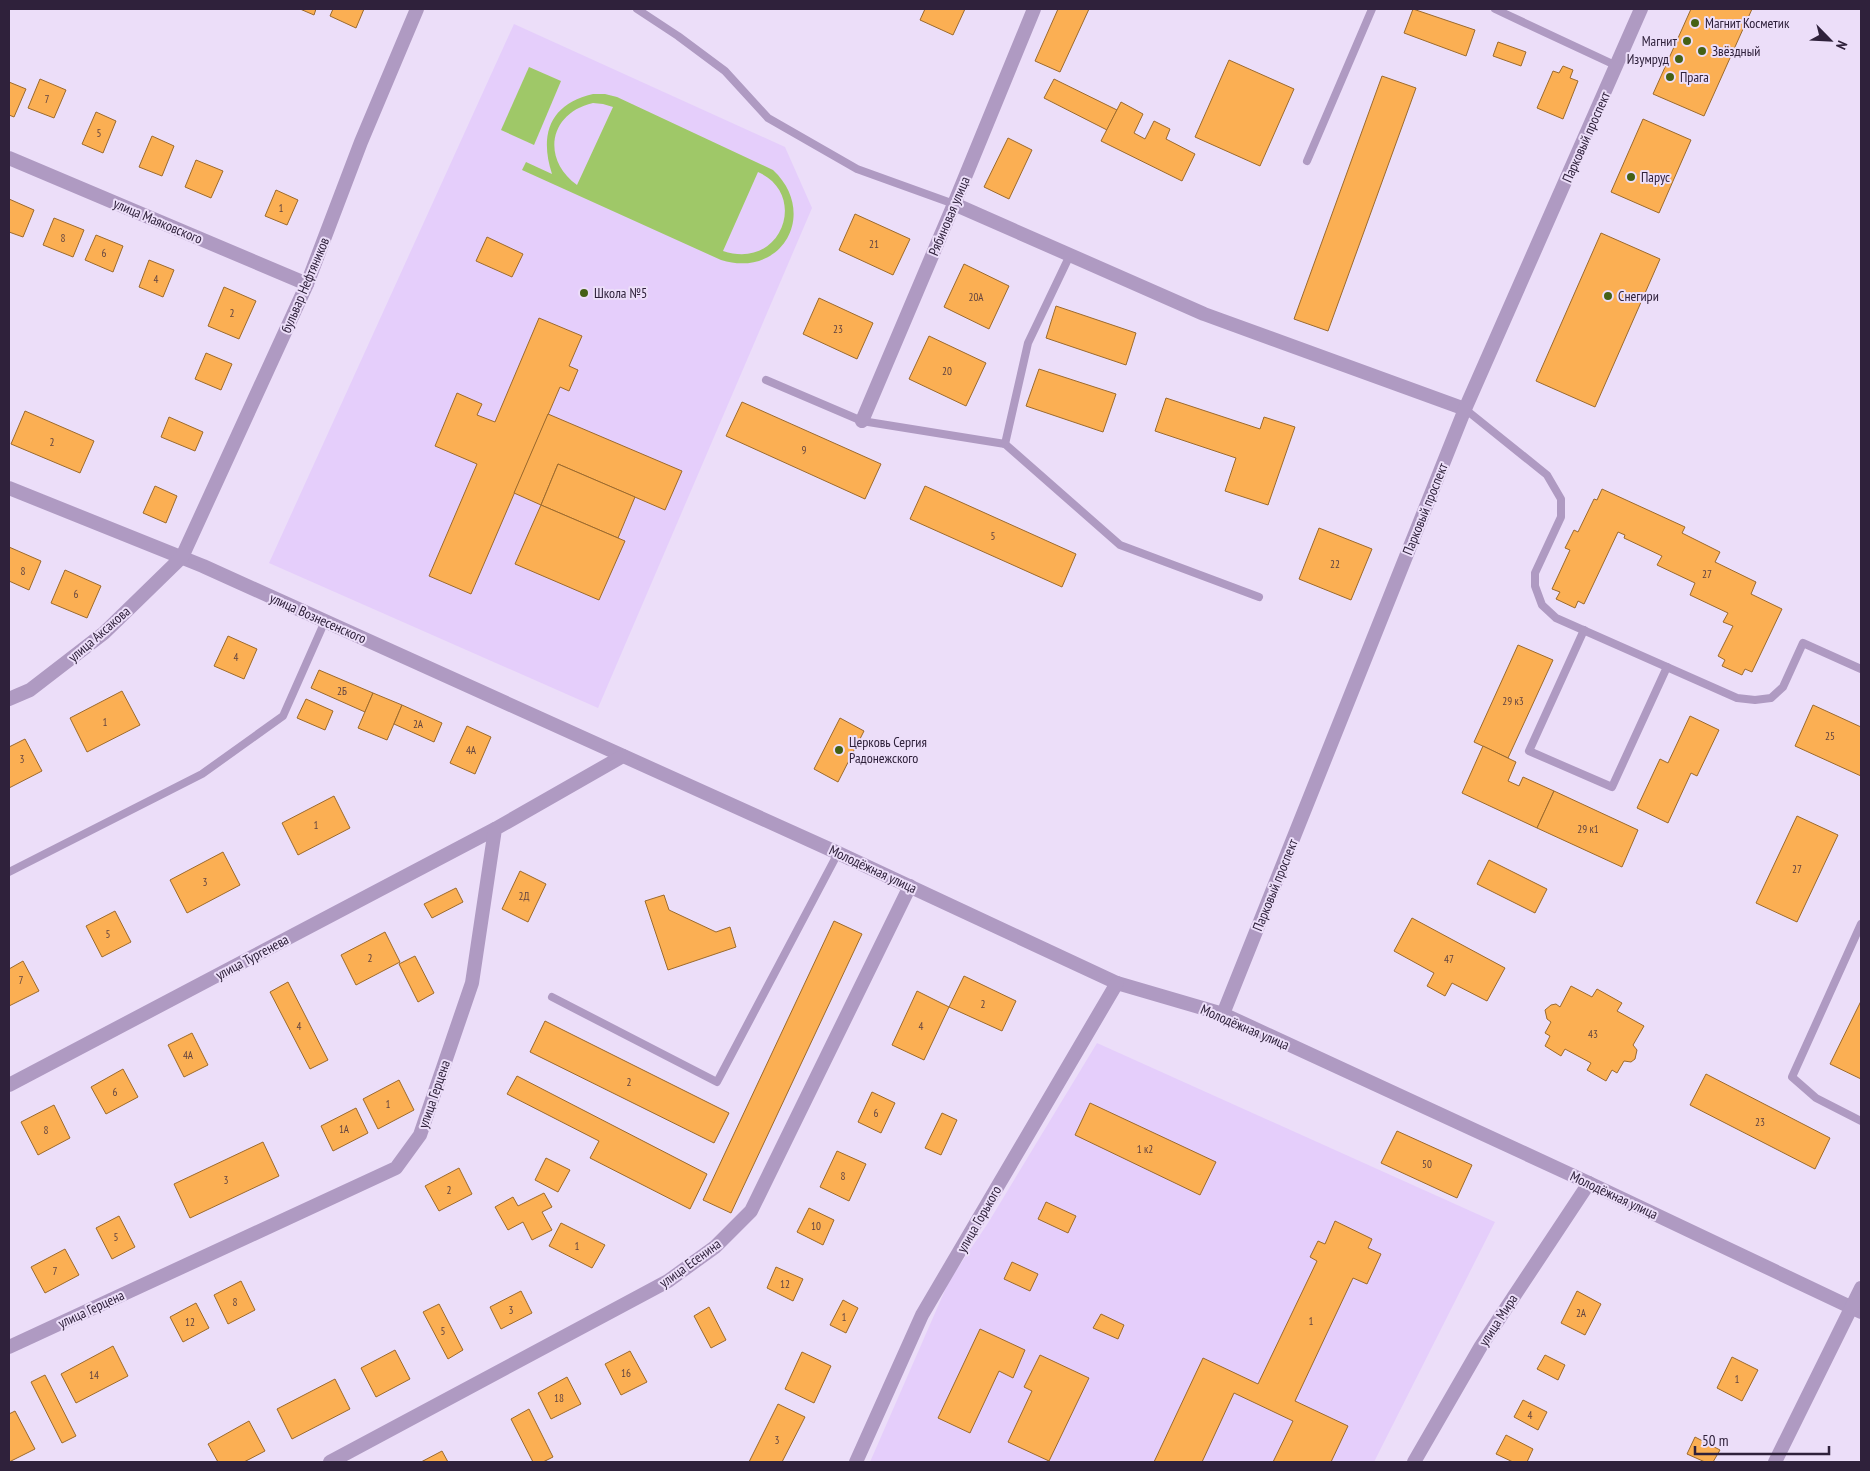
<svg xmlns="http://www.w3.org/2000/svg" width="1870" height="1471" font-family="'PT Sans Narrow',sans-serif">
  <rect width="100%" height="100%" fill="#ecdef9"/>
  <!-- built -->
  <g fill="#e5cefb">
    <path d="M514 24 785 147 812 208 598 708 269 563Z"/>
    <path d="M1097 1043 1495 1222 1374 1462H870L949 1281 988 1223Z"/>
  </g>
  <!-- pitch -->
  <g fill="#9fc868" fill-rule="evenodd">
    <path d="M529 67 561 81 534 145 501 130Z"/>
    <path d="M593 94H605L617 97 773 170C819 213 782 279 721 260L522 170 526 162 552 174C539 134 550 104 593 94ZM593 103 603 104 613 107 577 185C541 159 549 113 593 103ZM758 172C809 194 782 271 723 251Z"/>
  </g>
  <!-- building -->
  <g fill="#fbaf53" stroke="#9c6a2d">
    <path d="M300 9H316L314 15Z"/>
    <path d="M333 9H364L356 28 330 16Z"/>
    <path d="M925 9H965L953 35 920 20Z"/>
    <path d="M1058 9H1089L1060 72 1035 61Z"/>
    <path d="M1413 9 1475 30 1466 56 1404 33Z"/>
    <path d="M1691 9H1752L1704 116 1653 94Z"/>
    <path d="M1498 42 1526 52 1521 66 1493 56Z"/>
    <path d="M1229 60 1294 89 1260 166 1195 137Z"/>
    <path d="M1563 66 1573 70 1570 78 1578 81 1563 119 1537 108 1553 71 1559 73Z"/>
    <path d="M1382 76 1416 88 1328 331 1294 319Z"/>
    <path d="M40 79 66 90 54 118 28 108Z"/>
    <path d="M1054 79 1117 110 1107 130 1044 98Z"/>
    <path d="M9 82 26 89 14 117 9 115Z"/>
    <path d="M1121 102 1143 114 1134 133 1145 139 1154 121 1170 129 1166 139 1195 154 1182 181 1101 141Z"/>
    <path d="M96 112 116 121 103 153 82 144Z"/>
    <path d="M1643 119 1691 140 1659 213 1611 192Z"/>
    <path d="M152 136 174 146 162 176 139 167Z"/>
    <path d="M1008 138 1032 150 1009 199 984 187Z"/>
    <path d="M196 160 223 171 211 198 185 187Z"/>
    <path d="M276 190 298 200 287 225 265 216Z"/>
    <path d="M9 199 34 210 23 237 9 232Z"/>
    <path d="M855 214 910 239 893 275 839 250Z"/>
    <path d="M54 218 84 230 73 257 43 245Z"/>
    <path d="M1601 233 1660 259 1595 407 1536 381Z"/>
    <path d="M96 235 123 246 113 272 85 260Z"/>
    <path d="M487 237 523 254 512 277 476 261Z"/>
    <path d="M149 260 174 270 163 297 139 287Z"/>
    <path d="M964 264 1009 286 989 329 944 307Z"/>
    <path d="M224 287 256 301 239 339 208 326Z"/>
    <path d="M819 298 873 323 857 359 803 334Z"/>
    <path d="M1056 306 1136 333 1126 365 1046 338Z"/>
    <path d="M539 318 582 336 569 366 578 370 569 391 560 387 471 594 429 576 477 464 435 446 457 393 482 404 477 415 495 422Z"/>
    <path d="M929 336 986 363 966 406 909 379Z"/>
    <path d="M206 353 232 364 221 390 195 379Z"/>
    <path d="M1039 369 1116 394 1103 432 1026 406Z"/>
    <path d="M1166 398 1260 429 1264 417 1295 427 1268 505 1225 491 1236 458 1155 431Z"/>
    <path d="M742 402 881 464 865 499 726 436Z"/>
    <path d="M25 411 94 441 80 473 11 444Z"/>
    <path d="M548 414 682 471 665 510 558 464 541 505 514 493Z"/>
    <path d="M169 417 203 432 195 451 161 437Z"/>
    <path d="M558 464 635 497 618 538 541 505Z"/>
    <path d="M155 486 177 496 166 523 143 513Z"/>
    <path d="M925 486 1076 554 1062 587 910 519Z"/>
    <path d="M1602 489 1685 527 1682 533 1720 552 1715 562 1756 582 1751 594 1782 609 1752 672 1745 669 1742 675 1722 666 1725 660 1718 656 1733 626 1723 622 1728 613 1690 595 1695 583 1657 565 1662 556 1624 538 1625 535 1618 532 1584 604 1578 601 1575 608 1556 599 1560 592 1552 589 1570 550 1565 548 1574 530 1578 532 1594 499 1597 500Z"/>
    <path d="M541 505 625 541 599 600 515 564Z"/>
    <path d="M1319 528 1372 549 1351 600 1299 579Z"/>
    <path d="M9 547 41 561 29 590 9 581Z"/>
    <path d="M65 570 101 586 87 618 51 603Z"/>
    <path d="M228 636 257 649 244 679 214 666Z"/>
    <path d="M1518 645 1553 660 1508 758 1474 742Z"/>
    <path d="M319 670 373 693 365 712 311 688Z"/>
    <path d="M122 691 140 725 87 752 70 718Z"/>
    <path d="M373 693 402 705 387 740 358 728Z"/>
    <path d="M306 699 333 711 325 730 297 718Z"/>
    <path d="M402 705 442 723 434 742 394 724Z"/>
    <path d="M1813 705 1861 727V776L1795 746Z"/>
    <path d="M1690 716 1719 730 1697 776 1691 773 1668 823 1637 808 1660 759 1668 763Z"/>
    <path d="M840 718 864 731 838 782 814 769Z"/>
    <path d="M467 726 491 737 475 774 450 763Z"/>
    <path d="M25 739 42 771 9 788V747Z"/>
    <path d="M1483 746 1516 762 1508 781 1519 786 1523 777 1554 791 1537 828 1462 793Z"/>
    <path d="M1554 791 1638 830 1622 867 1537 828Z"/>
    <path d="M334 796 350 828 298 855 282 823Z"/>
    <path d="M1797 816 1838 835 1797 922 1756 903Z"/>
    <path d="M223 852 240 885 187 913 170 880Z"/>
    <path d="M1489 860 1547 889 1535 913 1477 884Z"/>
    <path d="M520 871 546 884 528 922 502 909Z"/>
    <path d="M456 888 463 902 432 918 424 904Z"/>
    <path d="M664 895 669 910 716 932 730 927 736 947 668 970 645 901Z"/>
    <path d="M115 911 131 942 102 957 86 926Z"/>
    <path d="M1412 918 1505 968 1487 1001 1452 983 1445 996 1427 986 1434 973 1394 951Z"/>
    <path d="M834 921 862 934 731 1213 703 1200Z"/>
    <path d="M385 932 400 962 356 985 341 955Z"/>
    <path d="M415 956 434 993 418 1002 399 964Z"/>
    <path d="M23 961 39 991 9 1006V969Z"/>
    <path d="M964 976 1016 1001 1002 1031 949 1007Z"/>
    <path d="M288 982 328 1060 310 1069 270 992Z"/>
    <path d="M1571 986 1592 997 1597 989 1622 1003 1617 1011 1644 1026 1633 1045 1637 1050 1635 1059 1631 1062 1624 1061 1617 1073 1612 1070 1606 1081 1587 1070 1591 1063 1565 1049 1561 1056 1545 1046 1550 1036 1545 1033 1551 1022 1547 1019 1545 1010 1551 1005 1556 1004 1560 1007Z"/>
    <path d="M917 991 949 1007 924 1060 892 1045Z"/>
    <path d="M1861 1001V1079L1830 1064Z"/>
    <path d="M545 1021 729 1113 714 1143 530 1052Z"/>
    <path d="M192 1033 208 1065 184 1077 168 1045Z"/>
    <path d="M123 1069 138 1097 106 1114 91 1087Z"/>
    <path d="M1706 1074 1830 1138 1815 1169 1690 1105Z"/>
    <path d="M517 1076 707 1174 690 1209 590 1158 599 1141 507 1094Z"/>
    <path d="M399 1080 414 1110 378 1129 363 1099Z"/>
    <path d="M872 1092 895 1103 881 1133 858 1122Z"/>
    <path d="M1090 1103 1216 1162 1200 1195 1075 1135Z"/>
    <path d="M54 1105 70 1138 38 1155 21 1122Z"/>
    <path d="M356 1108 368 1133 333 1151 321 1126Z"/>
    <path d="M942 1113 957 1120 941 1155 925 1148Z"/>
    <path d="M1397 1131 1472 1165 1457 1198 1381 1163Z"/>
    <path d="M263 1142 279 1176 190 1218 174 1184Z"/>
    <path d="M837 1151 866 1164 849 1201 820 1187Z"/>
    <path d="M546 1158 570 1170 558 1192 535 1180Z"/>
    <path d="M459 1168 472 1194 439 1211 425 1186Z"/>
    <path d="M544 1193 552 1207 542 1212 552 1230 532 1240 523 1222 508 1230 495 1207 513 1197 518 1206Z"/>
    <path d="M1046 1202 1076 1216 1068 1233 1038 1219Z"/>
    <path d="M809 1208 834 1220 823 1245 797 1232Z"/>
    <path d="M119 1216 135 1247 112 1259 96 1228Z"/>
    <path d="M1335 1221 1372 1239 1368 1248 1381 1254 1367 1284 1353 1278 1295 1401 1348 1426 1331 1462H1273L1293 1421 1234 1393 1202 1462H1154L1203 1358 1258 1384 1317 1261 1310 1257 1318 1241 1325 1244Z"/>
    <path d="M561 1223 605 1245 592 1268 549 1246Z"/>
    <path d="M65 1249 79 1275 45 1293 31 1267Z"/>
    <path d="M1012 1262 1038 1274 1030 1291 1004 1279Z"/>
    <path d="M776 1267 803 1279 793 1301 767 1288Z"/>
    <path d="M241 1281 255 1310 228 1324 214 1295Z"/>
    <path d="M521 1291 532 1313 501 1329 490 1307Z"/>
    <path d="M1577 1291 1601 1304 1585 1335 1561 1323Z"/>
    <path d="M843 1300 858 1308 846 1333 830 1325Z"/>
    <path d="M196 1303 209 1328 183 1342 170 1317Z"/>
    <path d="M439 1304 463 1350 448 1359 423 1312Z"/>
    <path d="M709 1307 726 1340 711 1348 694 1316Z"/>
    <path d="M1101 1314 1124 1325 1118 1339 1093 1328Z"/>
    <path d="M980 1329 1025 1350 1013 1378 999 1371 970 1433 938 1418Z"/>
    <path d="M113 1346 128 1376 76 1403 61 1374Z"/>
    <path d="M395 1350 410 1379 376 1397 361 1368Z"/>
    <path d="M630 1351 647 1382 621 1395 605 1364Z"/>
    <path d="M802 1352 831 1366 814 1403 785 1389Z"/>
    <path d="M1040 1355 1089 1378 1049 1461 1008 1442 1032 1391 1024 1387Z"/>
    <path d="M1545 1355 1565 1365 1558 1380 1537 1369Z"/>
    <path d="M1732 1357 1758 1370 1742 1401 1717 1388Z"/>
    <path d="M45 1375 76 1436 62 1443 31 1382Z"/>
    <path d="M567 1377 581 1404 551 1419 538 1393Z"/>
    <path d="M335 1379 350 1409 292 1439 277 1409Z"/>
    <path d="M1523 1400 1547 1412 1538 1430 1514 1417Z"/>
    <path d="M778 1404 805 1417 782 1462H749Z"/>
    <path d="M529 1409 553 1457 543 1462H533L511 1419Z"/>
    <path d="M15 1411 35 1449 9 1462V1414Z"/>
    <path d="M249 1421 265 1451 244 1462H218L208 1444Z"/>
    <path d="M1506 1435 1533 1449 1527 1462H1513L1496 1454Z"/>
    <path d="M1695 1437 1720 1450 1713 1462H1705L1687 1454Z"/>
    <path d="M442 1451 448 1462H421Z"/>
  </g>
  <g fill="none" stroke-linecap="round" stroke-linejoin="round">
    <!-- service -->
    <g stroke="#af9ac2" stroke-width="8">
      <path d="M637 9 678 36 725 71 768 118 857 169 954 204"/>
      <path d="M1495 9 1617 66"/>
      <path d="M1307 161 1372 9"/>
      <path d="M766 380 862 421 1005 444 1120 545 1259 597"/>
      <path d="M1465 409 1547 475 1561 499V517L1535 573V586L1542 605 1556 618 1737 698 1755 700 1771 698 1783 687 1803 643 1861 669"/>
      <path d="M1005 444 1028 343 1070 255"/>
      <path d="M1584 630 1529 751 1612 787 1667 667"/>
      <path d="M9 872 202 774 283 716 325 621"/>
      <path d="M1861 924 1792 1077 1816 1098 1861 1121"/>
      <path d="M552 997 717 1082 838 853"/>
    </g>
    <!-- minor -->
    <g stroke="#af9ac2" stroke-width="14">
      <path d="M9 158 307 284"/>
      <path d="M954 204 1204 314 1465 409"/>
      <path d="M862 421 954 204 1034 9"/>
      <path d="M9 488 203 566 838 853 1117 983 1223 1014 1589 1183 1861 1312"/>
      <path d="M9 699 30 690 104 633 182 557 307 284 361 142 417 9"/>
      <path d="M1223 1014 1465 409 1641 9"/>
      <path d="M9 1085 495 829"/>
      <path d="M9 1347 396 1168 420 1135 472 983 495 829 623 756"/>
      <path d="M330 1462 668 1281 715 1247 751 1211 910 886"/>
      <path d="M856 1462 922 1315 1117 983"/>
      <path d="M1414 1462 1481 1346 1589 1183"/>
      <path d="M1775 1462 1861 1288"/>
    </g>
  </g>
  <!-- markers -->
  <g fill="#456114" stroke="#ecdef9" stroke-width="2">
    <circle cx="1695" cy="23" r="5"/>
    <circle cx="1687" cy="41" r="5"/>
    <circle cx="1702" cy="51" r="5"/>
    <circle cx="1679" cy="59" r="5"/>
    <circle cx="1670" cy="77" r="5"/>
    <circle cx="1631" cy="177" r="5"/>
    <circle cx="584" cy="293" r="5"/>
    <circle cx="1608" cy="296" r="5"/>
    <circle cx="839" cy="750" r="5"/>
  </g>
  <g text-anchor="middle" stroke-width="4" stroke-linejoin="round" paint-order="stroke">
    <!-- number labels -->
    <g font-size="11" fill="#624441">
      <text x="47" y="103">7</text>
      <text x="99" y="137">5</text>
      <text x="281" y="212">1</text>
      <text x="63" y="242">8</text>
      <text x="874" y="248">21</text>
      <text x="104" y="257">6</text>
      <text x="156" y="283">4</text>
      <text x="976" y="301">20А</text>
      <text x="232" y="317">2</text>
      <text x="838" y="333">23</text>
      <text x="947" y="375">20</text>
      <text x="52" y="446">2</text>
      <text x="804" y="454">9</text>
      <text x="993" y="540">5</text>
      <text x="1335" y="568">22</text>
      <text x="23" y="575">8</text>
      <text x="1707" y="578">27</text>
      <text x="76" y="598">6</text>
      <text x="236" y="661">4</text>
      <text x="342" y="695">2Б</text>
      <text x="1513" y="705">29 к3</text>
      <text x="105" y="726">1</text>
      <text x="418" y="728">2А</text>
      <text x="1830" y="740">25</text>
      <text x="471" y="754">4А</text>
      <text x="22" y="763">3</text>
      <text x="316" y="829">1</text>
      <text x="1588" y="833">29 к1</text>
      <text x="1797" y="873">27</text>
      <text x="205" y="886">3</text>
      <text x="524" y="900">2Д</text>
      <text x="108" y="938">5</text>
      <text x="370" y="962">2</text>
      <text x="1449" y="963">47</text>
      <text x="21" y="984">7</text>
      <text x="983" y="1008">2</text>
      <text x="299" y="1030">4</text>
      <text x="921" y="1030">4</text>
      <text x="1593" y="1038">43</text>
      <text x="188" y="1059">4А</text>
      <text x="629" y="1086">2</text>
      <text x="115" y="1096">6</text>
      <text x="388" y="1108">1</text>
      <text x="876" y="1117">6</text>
      <text x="1760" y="1126">23</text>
      <text x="344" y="1133">1А</text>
      <text x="46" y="1134">8</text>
      <text x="1145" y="1153">1 к2</text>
      <text x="1427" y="1168">50</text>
      <text x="843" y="1180">8</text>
      <text x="226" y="1184">3</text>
      <text x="449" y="1194">2</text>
      <text x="816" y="1230">10</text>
      <text x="116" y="1241">5</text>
      <text x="577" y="1250">1</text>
      <text x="55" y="1275">7</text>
      <text x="785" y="1288">12</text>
      <text x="235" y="1306">8</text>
      <text x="511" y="1314">3</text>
      <text x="1581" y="1317">2А</text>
      <text x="844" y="1321">1</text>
      <text x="1311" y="1325">1</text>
      <text x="190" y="1326">12</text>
      <text x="443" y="1335">5</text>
      <text x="626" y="1377">16</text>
      <text x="94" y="1379">14</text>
      <text x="1737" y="1383">1</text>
      <text x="559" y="1402">18</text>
      <text x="1530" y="1419">4</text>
      <text x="777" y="1444">3</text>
    </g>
    <!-- poi labels -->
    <g font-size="14" fill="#2f213b" stroke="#ecdef9" text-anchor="start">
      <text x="1705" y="28">Магнит Косметик</text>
      <text x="1677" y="46" text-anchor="end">Магнит</text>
      <text x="1712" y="56">Звёздный</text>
      <text x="1669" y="64" text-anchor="end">Изумруд</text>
      <text x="1680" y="82">Прага</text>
      <text x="1641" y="182">Парус</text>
      <text x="594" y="298">Школа №5</text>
      <text x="1618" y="301">Снегири</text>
      <text x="849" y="747">Церковь Сергия<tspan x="849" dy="16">Радонежского</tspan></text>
    </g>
    <!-- street labels -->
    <g font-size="14" fill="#2f213b" stroke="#ecdef9">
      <text transform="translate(1586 137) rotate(-66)" y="5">Парковый проспект</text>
      <text transform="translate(949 216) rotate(-67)" y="5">Рябиновая улица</text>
      <text transform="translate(158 221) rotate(23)" y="5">улица Маяковского</text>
      <text transform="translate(305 285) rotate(-67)" y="5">бульвар Нефтяников</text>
      <text transform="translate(1425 509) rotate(-68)" y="5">Парковый проспект</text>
      <text transform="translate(318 618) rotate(24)" y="5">улица Вознесенского</text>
      <text transform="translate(99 634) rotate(-41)" y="5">улица Аксакова</text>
      <text transform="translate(873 869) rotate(25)" y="5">Молодёжная улица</text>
      <text transform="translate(1275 885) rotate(-68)" y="5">Парковый проспект</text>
      <text transform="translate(252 957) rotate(-28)" y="5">улица Тургенева</text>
      <text transform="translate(1245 1027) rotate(23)" y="5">Молодёжная улица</text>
      <text transform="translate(434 1094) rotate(-71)" y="5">улица Герцена</text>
      <text transform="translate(1614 1195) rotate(25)" y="5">Молодёжная улица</text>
      <text transform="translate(979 1219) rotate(-60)" y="5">улица Горького</text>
      <text transform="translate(690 1263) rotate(-36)" y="5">улица Есенина</text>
      <text transform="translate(91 1309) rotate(-25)" y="5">улица Герцена</text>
      <text transform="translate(1498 1320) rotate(-57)" y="5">улица Мира</text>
    </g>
  </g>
  <!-- border -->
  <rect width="1870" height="1471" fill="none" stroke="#2f213b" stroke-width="20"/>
  <!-- north arrow -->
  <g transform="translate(1830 40) rotate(114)" stroke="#ecdef9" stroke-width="4" paint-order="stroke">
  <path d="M0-4L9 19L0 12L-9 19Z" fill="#2f213b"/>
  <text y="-8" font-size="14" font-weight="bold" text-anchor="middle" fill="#2f213b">N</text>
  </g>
  <!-- scale -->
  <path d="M1695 1446v8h134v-8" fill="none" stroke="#2f213b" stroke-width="2.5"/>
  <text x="1702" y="1446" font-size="15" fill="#2f213b" stroke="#ecdef9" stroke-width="4" paint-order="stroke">50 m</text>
</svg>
